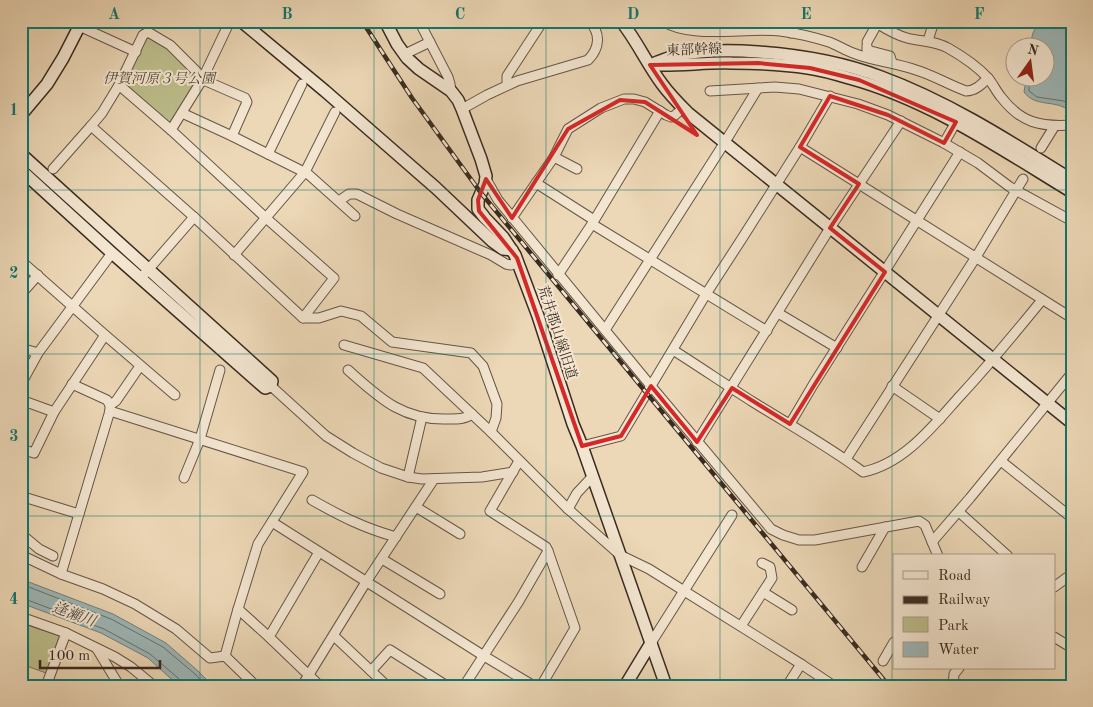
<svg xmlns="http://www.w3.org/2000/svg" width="1093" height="707" font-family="'Old Standard TT','Noto Serif JP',serif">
  <rect width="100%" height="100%" fill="#ecd7b6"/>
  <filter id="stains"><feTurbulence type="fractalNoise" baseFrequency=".004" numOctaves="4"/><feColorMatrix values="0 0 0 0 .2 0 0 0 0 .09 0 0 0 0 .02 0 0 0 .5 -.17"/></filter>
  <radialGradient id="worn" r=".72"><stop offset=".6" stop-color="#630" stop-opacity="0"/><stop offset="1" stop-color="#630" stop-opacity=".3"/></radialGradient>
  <!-- green -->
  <g fill="#bcbd8b" stroke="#7a7456">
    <path d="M146 36H151L168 48 196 77 197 81 172 123 168 124 125 87V83Z"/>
    <path d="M21 623 63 637 49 674 21 664Z"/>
  </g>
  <!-- water -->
  <g fill="#9db7b8" stroke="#757f7b">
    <path d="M1044 21H1067L1072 23V116L1065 117 1068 112 1067 109C1053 100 1035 107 1024 92L1025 86 1024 78H1046V48L1031 47C1031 36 1033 27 1044 21Z"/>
    <path d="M21 579 113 614 166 643 198 671 213 686H179L148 658 101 633 21 603Z"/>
  </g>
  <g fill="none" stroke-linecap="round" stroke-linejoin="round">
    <!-- shore -->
    <g stroke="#6b716c" stroke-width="1">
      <path d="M1029 78V91L1037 97 1064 101 1072 107"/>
      <path d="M21 584 111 619 163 647 195 674 206 686"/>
      <path d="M21 599H25L104 629 150 654 178 678 182 682V686"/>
    </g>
    <defs>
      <g id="street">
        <path d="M68 21 136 52"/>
        <path d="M230 21 202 80 171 130 266 218 334 278 303 318"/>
        <path d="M419 21 448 77 450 84 451 91"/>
        <path d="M663 21C691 40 746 27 780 31 796 33 813 37 829 42 837 45 845 50 853 53 873 61 896 63 916 70 933 75 949 85 966 91 975 91 981 85 988 78"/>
        <path d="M760 21 763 24 765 30"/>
        <path d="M873 21C883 27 895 35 907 38 922 42 933 40 948 48 962 56 977 66 988 78 993 84 996 91 1001 97 1021 123 1040 127 1072 125"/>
        <path d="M791 33 797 21"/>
        <path d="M928 41 934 21"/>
        <path d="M867 42 877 24"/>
        <path d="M867 46V50L890 56 892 63"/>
        <path d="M405 54 430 42"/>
        <path d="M119 85 102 113 91 126 194 217 303 318H319L341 311 361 316 392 342 471 353 483 366 497 404 496 418 491 432"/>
        <path d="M507 85V76L543 21"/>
        <path d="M710 91 775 87 799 89 858 104 888 115 944 143 978 163 1010 187 1072 221"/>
        <path d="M462 109 487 95 517 81 588 60C600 48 601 33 589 21"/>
        <path d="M182 113 232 136 308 174 355 216"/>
        <path d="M171 130 119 85 143 35 148 32 170 45 206 81 245 98 247 102 232 136"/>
        <path d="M944 143 956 122"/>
        <path d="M800 147 1072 318"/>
        <path d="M1041 148 1054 127"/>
        <path d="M268 154 302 84"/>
        <path d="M554 157 577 169"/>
        <path d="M53 169 91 126"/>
        <path d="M486 179 498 200 651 386 771 529 783 535 799 540H815L919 521 925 525 938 556"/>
        <path d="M536 183 594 220"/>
        <path d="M339 201 349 194H357L397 214 491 255 506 264 511 265 518 262"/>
        <path d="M512 218 554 157 568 129 601 108 624 99H634L645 102 666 115 671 117 674 116 683 108"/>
        <path d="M592 224 767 331"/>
        <path d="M234 255 305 172 335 112"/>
        <path d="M21 261 105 335 175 395"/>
        <path d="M558 275 592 224 660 111"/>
        <path d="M141 278 194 217"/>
        <path d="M21 294 38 275"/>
        <path d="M778 313 837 348"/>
        <path d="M605 330 725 142 758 88"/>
        <path d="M344 345 423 368 491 432 568 509 620 555 649 569 801 664 834 686"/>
        <path d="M21 348 38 353"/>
        <path d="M673 350C700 367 726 385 753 402 790 425 828 446 863 472 904 464 934 425 960 396 989 365 1015 333 1042 300"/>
        <path d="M348 370C379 397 401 420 446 419 455 419 464 420 472 414"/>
        <path d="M21 384 38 353 112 253"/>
        <path d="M72 384 107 400 110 405"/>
        <path d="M271 386 326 436 353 453 381 468 408 477 422 479 482 477 513 472"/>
        <path d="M892 386 940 419"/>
        <path d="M21 400 54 412"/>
        <path d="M110 411 303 472 258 544 238 609 225 656"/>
        <path d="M790 424 813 385 960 152"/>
        <path d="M697 442 830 228 901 121"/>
        <path d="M582 446 621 436 706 294 743 237 800 147 830 96"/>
        <path d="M21 449 34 453 54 412 105 335"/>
        <path d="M846 459 976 257 1023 179"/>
        <path d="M1001 461 1072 518"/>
        <path d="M408 477 422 417"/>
        <path d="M184 478 200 439 220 370"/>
        <path d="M312 500C340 516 364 528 396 537"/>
        <path d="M21 503 27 498 79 514"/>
        <path d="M416 507 460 534"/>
        <path d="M568 509 577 493 592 477"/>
        <path d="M959 512 1008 556"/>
        <path d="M272 522 484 656 534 686"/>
        <path d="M21 534 39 549 53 556"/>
        <path d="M932 542 970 498 1072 373"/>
        <path d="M319 552 269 637 320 686"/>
        <path d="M21 555 61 574 103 589 135 604 176 629 210 658 225 656 256 686"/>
        <path d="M382 559 440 594"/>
        <path d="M862 567 885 527"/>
        <path d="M61 574 109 414 110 409V405L116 401 140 366"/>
        <path d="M1054 587 1072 574"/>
        <path d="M763 592 792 610"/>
        <path d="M238 609 269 637"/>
        <path d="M21 617 66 633 115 657 131 667 154 686"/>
        <path d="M741 626 772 578 770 567 762 563"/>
        <path d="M334 636 387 686"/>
        <path d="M1054 637 1072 648"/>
        <path d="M651 643 732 515"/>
        <path d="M97 649 117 682 118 686"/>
        <path d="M883 661 894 642"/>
        <path d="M371 671 390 650 447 686"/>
        <path d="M46 686 66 633"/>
        <path d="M302 686 366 582 434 479"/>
        <path d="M464 686 519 601 548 551 546 547 490 511 519 461"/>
        <path d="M541 686 575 628 548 551"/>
        <path d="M787 686 801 664"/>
        <path d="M953 686 954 674 959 668"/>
      </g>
      <g id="secondary">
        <path d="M241 21 325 91 436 188 492 241 503 249 512 250"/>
        <path d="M385 21 397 44 407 58 419 69 451 91 458 100 462 109 481 159 486 176 485 184 478 200V209L485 218 503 237 515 255 538 316 573 424 582 446 666 686"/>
        <path d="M621 21C637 41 647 64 662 84 670 95 679 104 688 113L1072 423"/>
        <path d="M650 65C658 62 666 58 675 56 701 50 731 50 758 52 800 55 842 62 881 77 949 102 1011 142 1072 180"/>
        <path d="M656 65C682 66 707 62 732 63 758 63 783 64 808 68 822 70 836 74 849 78 930 100 1001 149 1072 192"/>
        <path d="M21 115 47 84 63 58 82 21"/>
        <path d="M21 154 272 381 271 386 265 388 112 253 21 170"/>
        <path d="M625 686 651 643"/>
      </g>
    </defs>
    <!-- street casing -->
    <use href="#street" stroke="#665646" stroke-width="11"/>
    <!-- secondary casing -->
    <use href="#secondary" stroke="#392b20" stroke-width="14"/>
    <!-- street -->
    <use href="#street" stroke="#f3e5d0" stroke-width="9"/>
    <!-- secondary -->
    <use href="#secondary" stroke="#f3e5d0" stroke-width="11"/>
    <defs>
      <path id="rail" d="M362 21 412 98 481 193 889 686"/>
    </defs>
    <!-- rail casing -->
    <use href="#rail" stroke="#392b20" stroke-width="4.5"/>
    <!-- rail -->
    <use href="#rail" stroke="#f3e5d0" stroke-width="2.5" stroke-dasharray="8" stroke-linecap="butt"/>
  </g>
  <!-- marked area -->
  <path fill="none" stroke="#d62828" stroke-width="4" stroke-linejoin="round" d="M758 63 810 68 859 80 956 122 944 143 888 115 830 96 800 147 859 184 830 228 885 272 790 424 732 388 697 442 651 386 621 436 582 446 517 258 479 211 478 200 486 179 512 218 568 129 620 100 645 102 697 135 650 65Z"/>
  <!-- grid -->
  <path fill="none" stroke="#0f766e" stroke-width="1" stroke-opacity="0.55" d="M200 21V686M374 21V686M546 21V686M720 21V686M892 21V686M21 190H1072M21 354H1072M21 516H1072"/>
  <g text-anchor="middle" stroke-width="4" stroke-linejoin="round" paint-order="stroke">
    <!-- street labels -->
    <g font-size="14" fill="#392b20" stroke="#f3e5d0">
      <text transform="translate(694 49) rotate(-2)" y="5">東部幹線</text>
      <text transform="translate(558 332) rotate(72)" y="5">荒井郡山線旧道</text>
    </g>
    <!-- park labels -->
    <g font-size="14" font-style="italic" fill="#534835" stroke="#f3e5d0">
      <text x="159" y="83">伊賀河原３号公園</text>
    </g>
    <!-- water labels -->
    <g font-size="15" font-style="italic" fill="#524e46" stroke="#f3e5d0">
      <text transform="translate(74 614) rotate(20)" y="5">逢瀬川</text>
    </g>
  </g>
  <!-- margin -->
  <rect width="1093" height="707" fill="none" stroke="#ecd7b6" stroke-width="55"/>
  <!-- legend -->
  <rect x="893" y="554" width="162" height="115" fill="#f3e5d0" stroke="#a99b8a"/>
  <rect x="903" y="571" width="25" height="8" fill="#f3e5d0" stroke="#a99b8a"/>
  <text x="938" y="580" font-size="15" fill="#392b20">Road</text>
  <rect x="903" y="596" width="25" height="8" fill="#392b20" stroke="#a99b8a"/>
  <text x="938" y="604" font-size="15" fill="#392b20">Railway</text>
  <rect x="903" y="617" width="25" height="15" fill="#bcbd8b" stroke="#a99b8a"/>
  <text x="938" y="630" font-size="15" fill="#392b20">Park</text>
  <rect x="903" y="642" width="25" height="15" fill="#9db7b8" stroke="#a99b8a"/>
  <text x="938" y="654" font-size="15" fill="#392b20">Water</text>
  <!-- north arrow -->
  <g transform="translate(1030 62) rotate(14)"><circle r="24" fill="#f3e5d0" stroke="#a99b8a"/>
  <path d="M0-4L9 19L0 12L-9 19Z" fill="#8f2418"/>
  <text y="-8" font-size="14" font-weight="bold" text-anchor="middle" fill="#392b20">N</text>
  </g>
  <!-- scale -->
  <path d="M40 660v8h120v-8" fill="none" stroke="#392b20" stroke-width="2.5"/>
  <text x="48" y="660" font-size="15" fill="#392b20" stroke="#f3e5d0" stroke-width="4" paint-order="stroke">100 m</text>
  <rect x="28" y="28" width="1038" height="652" fill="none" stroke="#0f766e" stroke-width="2"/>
  <g font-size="16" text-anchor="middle" font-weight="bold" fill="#0f766e">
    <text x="114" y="19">A</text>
    <text x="287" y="19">B</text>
    <text x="460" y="19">C</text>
    <text x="633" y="19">D</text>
    <text x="806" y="19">E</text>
    <text x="979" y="19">F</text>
    <text x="14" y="115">1</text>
    <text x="14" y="278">2</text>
    <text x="14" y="441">3</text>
    <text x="14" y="604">4</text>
  </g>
  <rect width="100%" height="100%" filter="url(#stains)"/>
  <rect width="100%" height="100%" fill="url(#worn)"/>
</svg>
